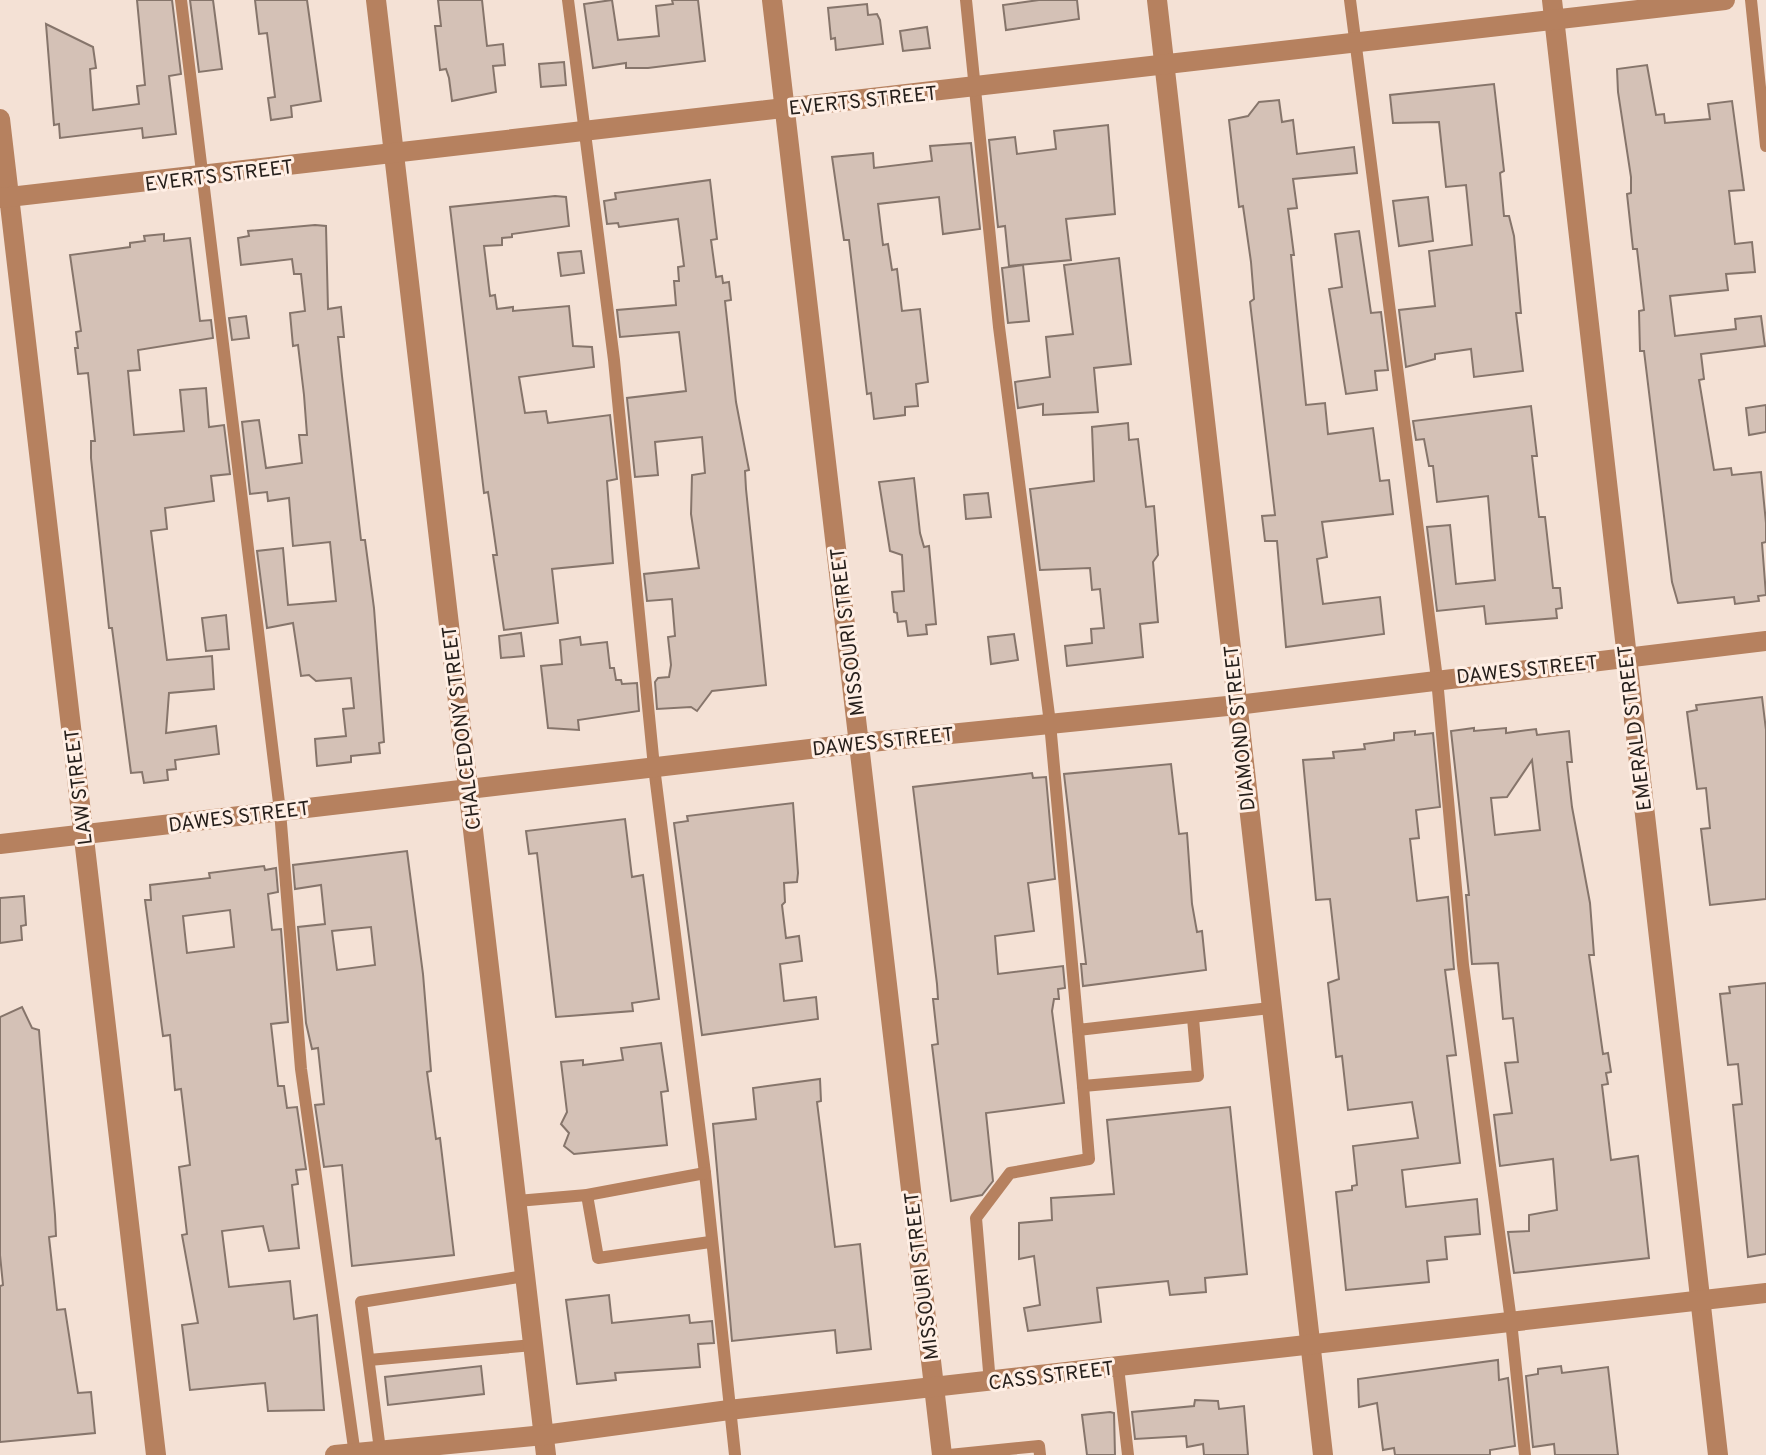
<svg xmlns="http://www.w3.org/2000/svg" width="1766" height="1455" font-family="Overpass,sans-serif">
  <rect width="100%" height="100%" fill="#f4e1d5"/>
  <!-- building -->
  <g fill="#d4c1b6" stroke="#86756b" stroke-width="2" fill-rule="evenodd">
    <path d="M137 0H172L181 74 169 76 176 134 143 138 142 128 60 138 59 124 54 125 46 24 93 47 96 68 90 69 93 110 139 104 137 86 145 85Z"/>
    <path d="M190 0H213L222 69 199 72Z"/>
    <path d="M255 0H307L321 101 291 106 292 117 271 120 268 98 275 97 267 33 259 34Z"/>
    <path d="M438 0H482L487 46 503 44 505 65 493 66 496 92 452 101 449 78 446 69 440 70 435 26H441Z"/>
    <path d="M612 0 618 40 659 36 656 6 673 4 672 0H698L705 61 648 68H626V63L593 68 584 4Z"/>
    <path d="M1039 0H1077L1079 19 1006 30 1003 5Z"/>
    <path d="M867 4 868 15 877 14 880 20 883 44 836 50 835 38 831 39 828 8Z"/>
    <path d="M927 27 930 48 903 51 900 31Z"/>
    <path d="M564 62 566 85 541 87 539 64Z"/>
    <path d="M1647 65 1656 115 1664 114 1665 123 1710 119 1708 104 1732 101 1744 190 1729 191 1735 244 1752 242 1755 272 1726 274 1728 290 1670 296 1675 336 1736 329 1735 319 1761 316 1765 346 1701 354 1704 379 1699 380 1714 470 1731 468 1732 475 1761 472 1766 523V542L1762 543 1766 595 1758 596 1759 601 1735 604 1734 597 1678 603 1672 582 1644 351H1640L1639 311 1644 310 1637 249H1633L1627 194 1631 193V177L1618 92 1617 69Z"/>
    <path d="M1494 84 1504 171 1500 173 1504 216H1509L1514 236 1521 313H1516L1523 371 1474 377 1471 349 1435 354V359L1406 367 1399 310 1435 306 1429 251 1472 245 1466 185 1446 187 1439 122 1393 123 1390 95Z"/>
    <path d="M1279 100 1282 122 1293 120 1297 154 1354 147 1357 173 1293 179 1297 208 1288 209 1294 255H1291L1306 405 1325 403 1328 434 1373 428 1380 481 1389 480 1393 514 1322 522 1327 557 1317 559 1323 604 1380 597 1384 634 1286 647 1277 541H1265L1262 516 1275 515 1250 302 1254 299 1251 262 1243 206 1239 207 1229 120 1248 116 1259 102Z"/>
    <path d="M1108 125 1115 214 1066 219 1071 260 1009 266 1005 226 998 227 989 140 1015 137 1017 154 1056 149 1054 131Z"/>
    <path d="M971 143 980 229 943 234 939 197 878 204 883 245 888 244 892 270 897 269 902 311 920 309 928 382 916 384 918 406 905 407V415L874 419 871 393 867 394 849 240H844L832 157 873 153 874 168 932 161 930 146Z"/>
    <path d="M710 180 717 239 711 240 716 277 722 276 723 283 729 282 731 300 725 301 736 402 749 470 745 471 746 489 766 685 712 691 697 711 691 707 657 709 655 682 658 678 669 677 671 665 668 637 675 636 672 599 647 601 644 574 699 568 691 514 692 475 705 473 702 437 655 442 658 475 635 477 627 398 686 391 679 332 620 337 617 310 676 305 674 281H679L678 267 684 266 678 219 619 227 618 223 607 224 604 201 616 199 615 193Z"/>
    <path d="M555 196 566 197 569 226 512 234V237L502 238V245L484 246 490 296 495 295 497 309 513 307V311L569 306 573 346 592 347 594 367 519 377 525 413 546 411 548 423 610 415 617 479 607 481 613 563 552 569 558 623 504 630 493 555H497L488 492 484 493 450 207Z"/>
    <path d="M1428 197 1433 241 1399 246 1393 201Z"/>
    <path d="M315 225 326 226 328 309 341 307 344 337H338L342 376 361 540H365L374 608 384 742 379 743 380 753 351 756V762L317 766 315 739 346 736 343 709 354 708 351 678 316 681 309 675 301 676 293 623 267 628 257 551 283 548 288 605 336 601 330 542 293 546 289 498 268 501 267 492 250 494 242 422 259 420 266 468 302 463 299 435H307L304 395 298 345 293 346 290 313 305 311 301 274H294L292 259 241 265 238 238 249 236 248 231Z"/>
    <path d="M1359 231 1371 313 1381 312 1388 370 1375 371 1377 390 1346 394 1329 289 1342 287 1335 234Z"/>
    <path d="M164 234V241L190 238 200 321 211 320 213 338 138 350 140 370 128 371 134 435 184 431 180 390 206 388 209 427 224 425 230 474 211 476 214 501 165 508 167 529 151 531 167 660 212 656 214 689 169 693 166 733 216 726 219 754 175 760 176 769 167 770 168 780 144 783 142 772 131 773 112 628H109L91 458V441H95L88 373 78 374 75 348H78L76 332 81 331 70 255 130 247V243L145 241 144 236Z"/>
    <path d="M581 251 584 273 561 276 558 253Z"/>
    <path d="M1119 258 1131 364 1094 368 1098 412 1043 415V404L1018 408 1015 382 1050 377 1046 337 1073 334 1064 265Z"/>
    <path d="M1023 265 1029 321 1008 323 1002 268Z"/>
    <path d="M246 316 249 338 232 340 229 318Z"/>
    <path d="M1766 405V432L1749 435 1746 408Z"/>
    <path d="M1531 406 1537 456H1532L1539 517H1545L1553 588H1560L1562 608 1556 609 1557 618 1486 624 1484 606 1437 611 1427 527 1450 525 1456 584 1495 580 1488 496 1437 502 1433 466H1429L1424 439 1416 440 1413 421Z"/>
    <path d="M1128 423 1129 440 1138 439 1146 507 1154 506 1158 555 1153 562 1158 622 1140 624 1143 657 1067 666 1065 646 1092 643 1091 629 1104 628 1100 589 1092 590 1090 568 1040 570 1030 489 1094 481 1092 427Z"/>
    <path d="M914 478 920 533 924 547 929 546 936 624 926 625 927 634 908 636 906 621 898 622 897 613 894 612 892 592 904 591 902 555 890 551 879 482Z"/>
    <path d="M988 493 991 517 966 519 964 495Z"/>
    <path d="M226 615 229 649 206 651 202 618Z"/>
    <path d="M521 633 524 656 501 658 499 636Z"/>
    <path d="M1014 634 1018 660 991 664 988 637Z"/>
    <path d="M580 637 581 645 607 642 610 668H614L616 680H621L622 684 637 683 639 711 578 720 579 730 548 728 541 666 562 664 560 640Z"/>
    <path d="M1762 697 1766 730V899L1710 905 1701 829 1710 828 1706 788 1697 789 1687 712 1697 710 1696 705Z"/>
    <path d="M1474 728V731L1506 728V733L1536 729 1537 735 1569 731 1572 762H1567L1572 807 1590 903 1594 955H1589L1603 1054 1608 1053 1611 1072 1606 1073 1608 1084 1602 1085 1611 1160 1638 1156 1649 1258 1514 1273 1508 1232 1529 1231V1215L1557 1210 1553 1159 1500 1166 1494 1115 1512 1113 1505 1063 1518 1062 1513 1018 1503 1019 1498 963 1472 964 1466 895H1469L1451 731ZM1532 760 1540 830 1495 835 1491 798 1507 797Z"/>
    <path d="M1415 731V735L1433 733 1440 807 1416 810 1419 838 1410 839 1417 901 1448 897 1454 969 1445 970 1456 1055 1447 1056 1460 1163 1402 1170 1406 1207 1477 1199 1480 1234 1445 1237 1447 1259 1427 1261 1429 1282 1346 1290 1336 1192 1352 1190V1186L1357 1185 1353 1146 1418 1138 1412 1102 1348 1110 1342 1056 1336 1057 1328 983 1339 979 1330 899 1316 900 1303 760 1334 758 1333 752 1365 749 1364 744 1394 740V733Z"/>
    <path d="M1171 764 1179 834 1187 833 1192 904 1197 932 1202 931 1206 970 1083 986 1081 964H1086L1064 774Z"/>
    <path d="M1032 773 1033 778 1046 777 1055 879 1028 883 1034 931 995 936 998 974 1063 966 1065 988 1058 989 1059 999H1054L1052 1011 1064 1103 986 1113 993 1181 982 1195 951 1201 932 1045 938 1044 933 999H938L937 984 913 787Z"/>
    <path d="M793 803 798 873 797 882 784 883 785 902 782 905 786 938 799 936 802 961 780 964 784 1001 816 997 818 1019 702 1035 674 823 688 821 687 816Z"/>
    <path d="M625 819 632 877 643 875 659 999 632 1003 633 1011 556 1017 537 853 529 854 526 831Z"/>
    <path d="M407 851 423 974 431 1071 427 1072 436 1139 440 1138 454 1255 352 1266 342 1165 324 1167 315 1105 324 1104 318 1048 312 1049 306 1023 298 927 325 924 321 885 295 889 293 865ZM371 927 375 965 337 970 332 931Z"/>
    <path d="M264 866 265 870 276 868 278 892 268 894 272 930 281 929 288 1022 271 1024 278 1086H284L287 1108 297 1107 306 1169 296 1170 298 1184 292 1185 299 1248 269 1251 263 1226 222 1231 229 1287 290 1281 294 1319 317 1315 324 1410 268 1411 265 1383 190 1390 182 1325 198 1323 182 1235 187 1234 179 1167 190 1165 181 1089 175 1090 170 1035 163 1036 145 900H151L150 885 210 878 209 873ZM230 910 234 947 187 953 183 916Z"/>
    <path d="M24 896 26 925 21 926 22 940 0 943V898Z"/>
    <path d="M1766 983V1254L1748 1257 1733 1105 1742 1104 1738 1064 1728 1065 1720 994 1730 993 1729 987Z"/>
    <path d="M22 1007 32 1028 39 1030 40 1043 55 1215 56 1236 49 1237 57 1310 65 1309 78 1393 91 1392 95 1433 0 1442V1286L3 1285 0 1255V1017Z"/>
    <path d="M661 1043 668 1091 661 1092 667 1145 574 1154 564 1146 569 1133 561 1124 567 1112 561 1062 583 1060V1065L623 1060 621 1048Z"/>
    <path d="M820 1079 821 1101 817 1102 835 1247 860 1244 871 1349 837 1353 835 1330 732 1341 713 1124 756 1119 753 1088Z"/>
    <path d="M1230 1107 1247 1274 1205 1278 1206 1292 1170 1295 1168 1281 1097 1288 1101 1322 1028 1331 1024 1308 1040 1305 1034 1256 1019 1259V1223L1052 1220 1051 1198 1114 1194 1107 1120Z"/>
    <path d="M609 1295 612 1323 689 1315 690 1323 712 1321 714 1343 698 1344 700 1367 615 1373 616 1380 577 1384 566 1300Z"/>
    <path d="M1498 1360 1499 1380 1508 1378 1515 1446 1490 1450V1455H1395L1394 1448 1383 1450 1377 1403 1359 1407 1358 1379Z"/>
    <path d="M481 1366 484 1394 388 1405 385 1377Z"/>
    <path d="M1561 1366 1562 1373 1608 1367 1618 1455H1555L1554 1444 1533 1447 1526 1376 1538 1374V1369Z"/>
    <path d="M1195 1400 1218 1401 1219 1409 1244 1406 1248 1455H1204L1203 1444 1187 1447 1186 1436 1135 1439 1132 1412 1194 1406Z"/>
    <path d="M1110 1412 1114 1413 1115 1455H1087L1082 1415Z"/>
  </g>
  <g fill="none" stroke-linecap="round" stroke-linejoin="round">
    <!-- service -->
    <g stroke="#b6815f" stroke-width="12">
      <path d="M181 0 280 811 301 1069 355 1455"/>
      <path d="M568 0 614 360 654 767 705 1173 735 1455"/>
      <path d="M966 0 999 327 1050 723 1078 1030 1270 1008"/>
      <path d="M1350 0 1437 679 1463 965 1511 1321 1525 1455"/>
      <path d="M1751 0 1766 146"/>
      <path d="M1078 1030 1083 1086"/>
      <path d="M587 1195 598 1258 710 1242"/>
      <path d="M517 1201 587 1195 705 1173"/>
      <path d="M369 1360 533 1345"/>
      <path d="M1118 1367 1128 1455"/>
      <path d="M990 1383 976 1218 1010 1173 1089 1159 1083 1086 1198 1076 1193 1018"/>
      <path d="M380 1450 361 1302 525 1276"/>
      <path d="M949 1455 1039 1446 1040 1455"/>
    </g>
    <!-- minor -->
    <g stroke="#b6815f" stroke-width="20">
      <path d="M376 0 546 1455"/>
      <path d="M772 0 942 1455"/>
      <path d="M1157 0 1323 1455"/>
      <path d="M1552 0 1718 1455"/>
      <path d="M0 119 156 1455"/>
      <path d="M0 198 1725 0"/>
      <path d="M0 844 861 743 1237 705 1766 641"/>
    </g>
    <!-- tertiary -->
    <path stroke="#b6815f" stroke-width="20" d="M335 1455 544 1435 729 1410 1766 1293"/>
  </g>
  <g text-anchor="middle" stroke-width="6" stroke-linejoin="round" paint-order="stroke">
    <!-- street labels -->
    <g font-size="20" fill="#27201c" stroke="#ffefe5">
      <text transform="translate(863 100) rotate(-6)" y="7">EVERTS STREET</text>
      <text transform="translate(219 175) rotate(-7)" y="7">EVERTS STREET</text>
      <text transform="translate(847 632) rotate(-97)" y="7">MISSOURI STREET</text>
      <text transform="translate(1527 669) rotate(-6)" y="7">DAWES STREET</text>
      <text transform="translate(461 728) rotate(-97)" y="7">CHALCEDONY STREET</text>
      <text transform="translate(1239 728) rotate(-96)" y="7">DIAMOND STREET</text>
      <text transform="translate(1634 728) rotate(-97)" y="7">EMERALD STREET</text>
      <text transform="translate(883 741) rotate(-6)" y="7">DAWES STREET</text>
      <text transform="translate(78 787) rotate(-97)" y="7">LAW STREET</text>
      <text transform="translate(239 816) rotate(-7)" y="7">DAWES STREET</text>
      <text transform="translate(921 1276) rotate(-97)" y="7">MISSOURI STREET</text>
      <text transform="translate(1051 1375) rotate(-7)" y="7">CASS STREET</text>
    </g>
  </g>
</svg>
